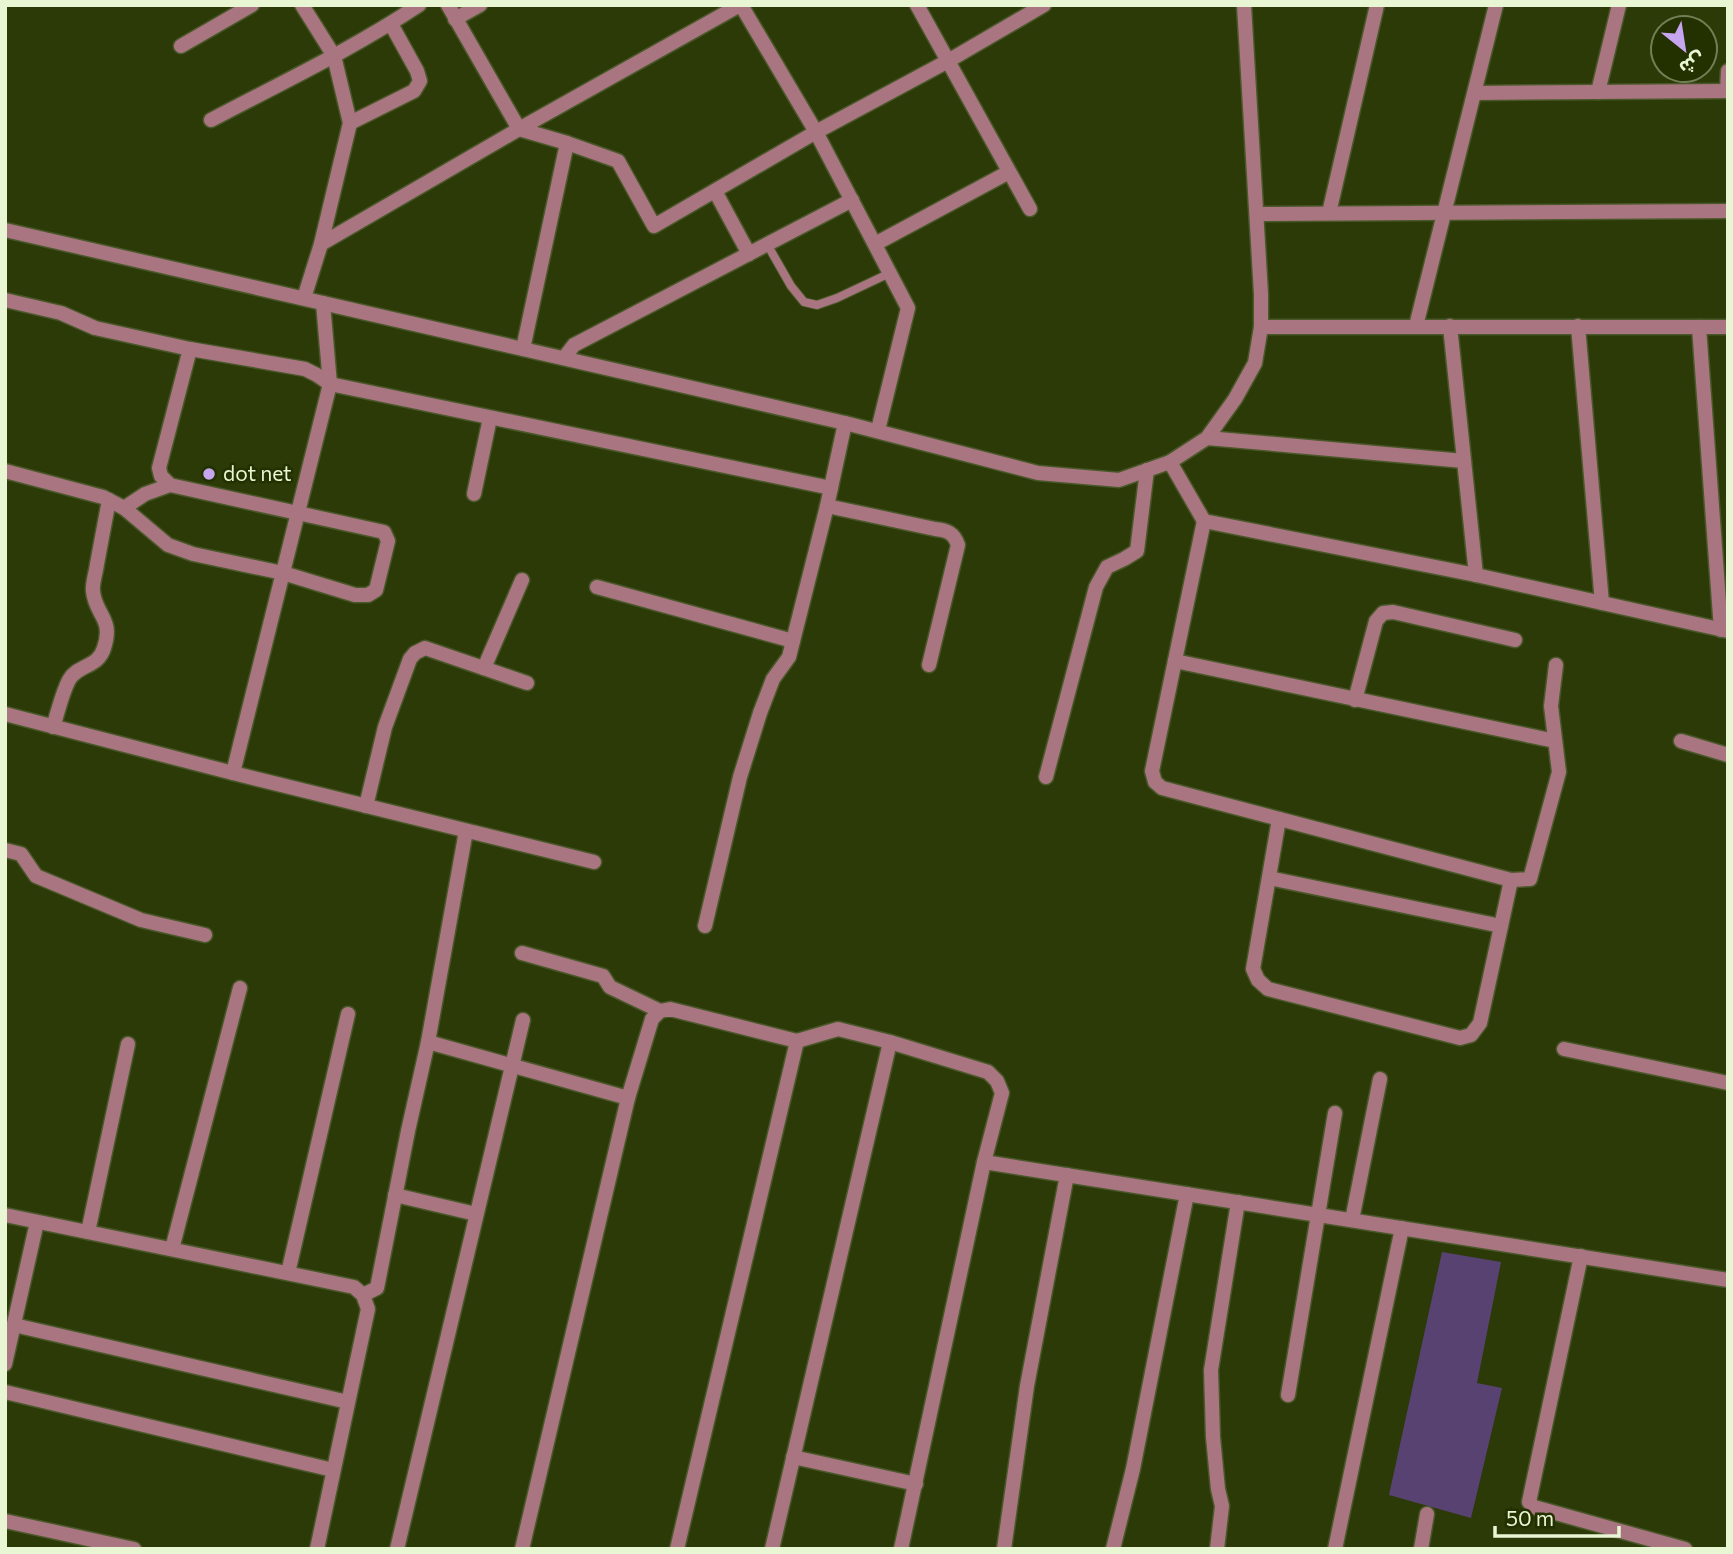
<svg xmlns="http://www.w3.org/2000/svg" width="1733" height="1554" font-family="Commissioner,'Noto Sans Arabic',sans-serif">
  <rect width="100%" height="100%" fill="#2c3a08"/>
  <!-- green -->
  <path fill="#584272" d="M1442 1252 1501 1262 1477 1383 1502 1388 1471 1518 1389 1495Z"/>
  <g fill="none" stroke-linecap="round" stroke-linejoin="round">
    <defs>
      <path id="service" d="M767 244 791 286 804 302 817 305 837 298 890 273"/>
      <g id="minor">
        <path d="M302 5 334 56 350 123 321 244 304 298"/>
        <path d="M448 5 519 129 567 143 618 161 654 226 816 132 948 61 1044 5"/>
        <path d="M741 5 816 132 908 308 878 430"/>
        <path d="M917 5 1030 209"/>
        <path d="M455 19 480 5"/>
        <path d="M181 46 252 5"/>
        <path d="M1727 91 1728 71"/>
        <path d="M1598 92 1619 5"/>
        <path d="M1475 93 1728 91"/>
        <path d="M211 120C281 83 353 49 419 5"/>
        <path d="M350 123 414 91 420 81 417 71 391 24"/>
        <path d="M715 191 749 254"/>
        <path d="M1329 213 1377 5"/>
        <path d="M1257 214 1728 211"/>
        <path d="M5 230 845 423 1038 473 1119 480 1170 462 1207 438 1235 399 1255 363 1261 327V294L1244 5"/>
        <path d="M321 244 519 129 740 5"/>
        <path d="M875 244 1009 172"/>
        <path d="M5 300 61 313 95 328 190 349 305 369 317 375 330 384 831 488"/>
        <path d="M1416 326 1496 5"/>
        <path d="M1450 326 1476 575"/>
        <path d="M1578 326 1602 603"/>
        <path d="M1261 327H1728"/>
        <path d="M1699 327 1721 630"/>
        <path d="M523 349 567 143"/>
        <path d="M564 358 574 345 852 200"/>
        <path d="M1207 438 1464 461"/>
        <path d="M1170 462 1204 521 1476 575 1728 631"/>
        <path d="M5 471 103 497 124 508 168 545 193 554 283 573 355 595H368L376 590 388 541 384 532 170 485 161 476 159 468 190 349"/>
        <path d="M474 494 490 418"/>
        <path d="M827 506 935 529C947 530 954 533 958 545L929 665"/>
        <path d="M124 508 145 494 170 485"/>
        <path d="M1204 521 1152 771 1155 782 1162 788 1511 880 1530 879 1559 772 1551 706 1556 665"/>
        <path d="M597 587 793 641"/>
        <path d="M1175 661 1555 741"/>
        <path d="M484 668 522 580"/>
        <path d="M1355 700 1376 621 1383 613 1393 612 1515 640"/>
        <path d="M5 714 233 773 594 862"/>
        <path d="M53 727C58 712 62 693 69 680 78 664 98 668 104 648 114 618 95 615 93 591 92 583 96 573 97 564 101 543 105 521 109 500"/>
        <path d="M1681 741 1728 755"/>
        <path d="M233 773 330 384 323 303"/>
        <path d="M1046 777 1096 587 1107 567 1124 559 1137 551 1147 470"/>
        <path d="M366 806 385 727 410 659 415 653 425 648 527 683"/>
        <path d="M1279 819 1253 969 1258 980 1268 989 1460 1038 1471 1035 1480 1023 1511 880"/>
        <path d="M5 850 21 854 36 876 141 920 205 935"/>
        <path d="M1269 878 1501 926"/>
        <path d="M705 926 740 777 760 713 773 679 789 657 827 506 845 423"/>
        <path d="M522 953 603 976 610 987 660 1011"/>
        <path d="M428 1042 628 1098"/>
        <path d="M1564 1049 1728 1083"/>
        <path d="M984 1162 1728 1280"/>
        <path d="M395 1195 476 1214"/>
        <path d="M5 1215 354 1287 363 1295 368 1309 317 1549"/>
        <path d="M1352 1220 1380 1079"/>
        <path d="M88 1232 128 1044"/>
        <path d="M172 1249 240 988"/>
        <path d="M1581 1256 1529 1502 1534 1507 1685 1549"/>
        <path d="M288 1273 348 1014"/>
        <path d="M363 1295 377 1288 408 1131 428 1042 466 831"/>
        <path d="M14 1325 348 1402"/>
        <path d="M5 1364 37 1222"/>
        <path d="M5 1392 333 1470"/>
        <path d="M1288 1395 1335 1113"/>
        <path d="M793 1457 916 1484"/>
        <path d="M5 1521 134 1549"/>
        <path d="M397 1549 523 1020"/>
        <path d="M522 1549 628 1098 652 1019 660 1011 670 1009 797 1041 838 1029 890 1042 988 1072 997 1081 1002 1093 984 1162 901 1549"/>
        <path d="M677 1549 797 1041"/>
        <path d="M772 1549 890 1042"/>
        <path d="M1004 1549 1027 1386 1067 1175"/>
        <path d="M1113 1549 1133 1469 1187 1194"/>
        <path d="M1217 1549 1222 1506 1218 1489 1213 1437 1211 1370 1238 1202"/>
        <path d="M1335 1549 1402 1228"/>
        <path d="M1421 1549 1427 1514"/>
      </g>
    </defs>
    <!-- service casing -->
    <use href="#service" stroke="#4a5829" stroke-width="10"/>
    <!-- minor casing -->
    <use href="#minor" stroke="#4a5829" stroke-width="17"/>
    <!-- service -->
    <use href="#service" stroke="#a87581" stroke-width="8"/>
    <!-- minor -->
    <use href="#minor" stroke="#a87581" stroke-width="14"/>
  </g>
  <!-- markers -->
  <circle fill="#c7a6f0" stroke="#233000" stroke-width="2.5" cx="209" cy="474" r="7"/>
  <g text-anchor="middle" stroke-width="5" stroke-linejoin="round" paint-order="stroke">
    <!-- poi labels -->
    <g font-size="21" fill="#e9f6d4" stroke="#233000" text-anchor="start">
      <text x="223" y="481">dot net</text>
    </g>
  </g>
  <!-- border -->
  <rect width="1733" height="1554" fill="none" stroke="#e9f6d4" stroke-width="14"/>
  <!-- north arrow -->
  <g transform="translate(1684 49) rotate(150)"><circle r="33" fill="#233000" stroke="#727f55" stroke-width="2"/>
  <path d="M0-5L12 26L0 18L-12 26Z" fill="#c7a6f0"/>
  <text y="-10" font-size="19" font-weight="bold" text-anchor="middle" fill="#e9f6d4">ش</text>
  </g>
  <!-- scale -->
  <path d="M1495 1526v10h124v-10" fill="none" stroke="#e9f6d4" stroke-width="3.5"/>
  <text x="1506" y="1526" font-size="21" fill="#e9f6d4" stroke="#233000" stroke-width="5" paint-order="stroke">50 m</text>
</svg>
